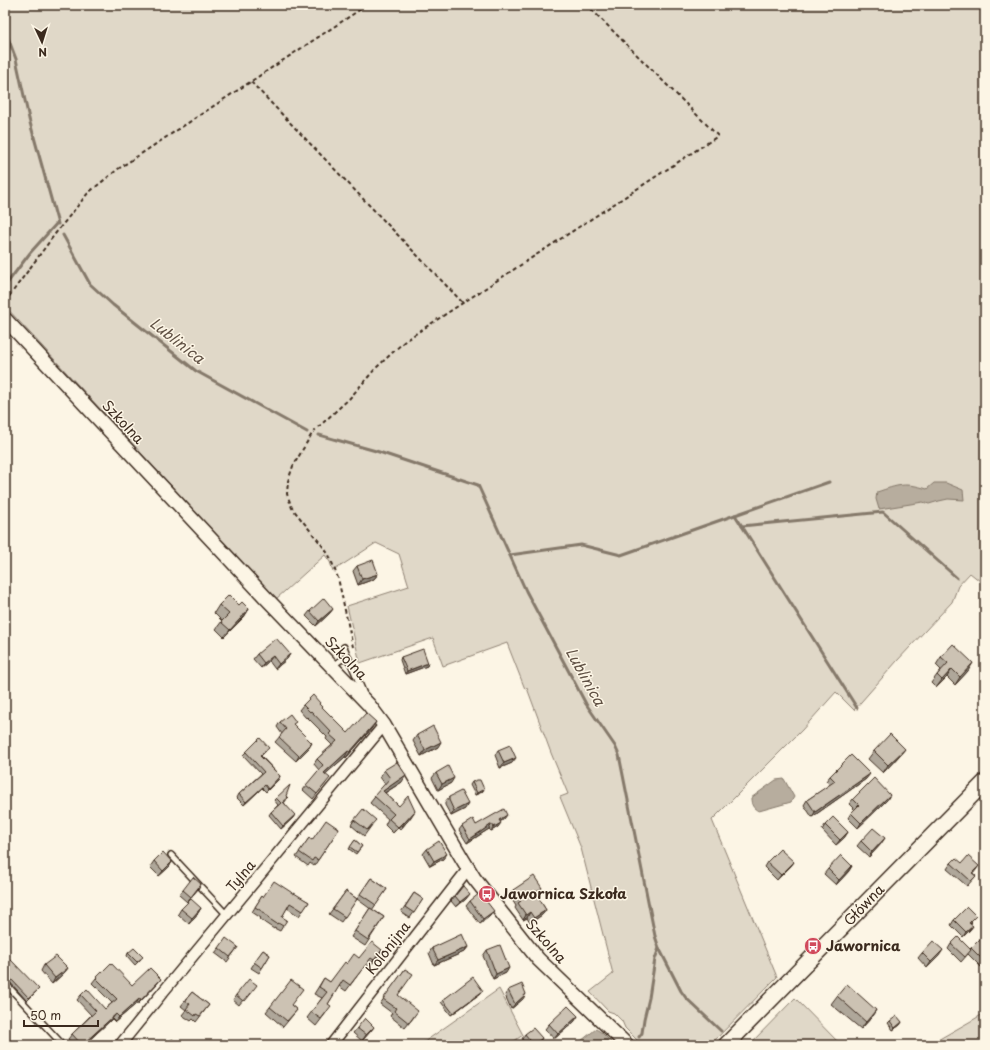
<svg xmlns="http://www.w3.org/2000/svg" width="990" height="1050" font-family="'Playpen Sans',sans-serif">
  <rect width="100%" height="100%" fill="#fcf5e5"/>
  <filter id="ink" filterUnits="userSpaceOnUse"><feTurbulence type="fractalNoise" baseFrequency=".025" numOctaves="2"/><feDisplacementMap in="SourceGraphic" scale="8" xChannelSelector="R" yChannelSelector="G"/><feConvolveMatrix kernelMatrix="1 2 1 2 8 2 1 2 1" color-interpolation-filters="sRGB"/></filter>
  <g filter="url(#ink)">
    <!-- green -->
    <g fill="#e0d8c8" stroke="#8e8173">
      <path d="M5 5H985V585L970 573 958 586 952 602 897 661 854 710 836 692 802 730 712 820 777 977 710 1045H642L625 1028 622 1021 614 1013 608 1011 590 992 613 974 581 848 560 797 568 794 551 753 527 688 525 689 507 643 443 666 433 638 360 663 347 606 409 586 399 554 376 543 333 571 330 562 325 555 276 599 5 306Z"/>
      <path d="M499 989 523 1035 508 1045H420Z"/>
      <path d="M795 998 841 1045H749Z"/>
      <path d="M985 1013V1045H929Z"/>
    </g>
    <!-- water -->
    <g fill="#b7ad9e" stroke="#85796b">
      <path d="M934 483H946L963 490 964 500 948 499 939 501 929 504 923 502 879 509 876 499 877 492C898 485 905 482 927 489Z"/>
      <path d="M784 779 794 797 791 802 759 811C753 809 751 804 751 798L776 780Z"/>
      <path d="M596 1029 602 1033 614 1045H576Z"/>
    </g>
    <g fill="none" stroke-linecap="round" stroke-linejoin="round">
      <!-- stream -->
      <g stroke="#85796b" stroke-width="3">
        <path d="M5 30 16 59 29 119 58 224"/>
        <path d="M63 235 90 284 113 305 196 371 307 432"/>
        <path d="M5 286 30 253 57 223"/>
        <path d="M319 435 376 451 478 485 526 591 559 653 586 704 615 746 619 755 655 936 659 948 681 991 686 998 721 1031"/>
        <path d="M735 515 829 482"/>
        <path d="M742 526 883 512 957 578"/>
        <path d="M510 555 581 545 621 555 735 515 857 708"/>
        <path d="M639 1037 642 1033 644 1019 649 998 655 959 659 948"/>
      </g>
      <defs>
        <g id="service">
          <path d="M344 647 363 692"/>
          <path d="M332 667C338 662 342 656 350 661"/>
          <path d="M171 855 227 915"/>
          <path d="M5 983 63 1045"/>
        </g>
        <g id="minor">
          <path d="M120 1045 163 992 384 725"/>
          <path d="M331 1045 468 869"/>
        </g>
        <path id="tertiary" d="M5 319 266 598 369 705 384 725 463 860 474 878 538 959 627 1045"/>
        <path id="secondary" d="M726 1045 985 782"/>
      </defs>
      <!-- service casing -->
      <use href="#service" stroke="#3b2a1e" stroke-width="8"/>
      <!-- minor casing -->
      <use href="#minor" stroke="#3b2a1e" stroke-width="13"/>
      <!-- tertiary casing -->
      <use href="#tertiary" stroke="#3b2a1e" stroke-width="16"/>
      <!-- secondary casing -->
      <use href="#secondary" stroke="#3b2a1e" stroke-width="18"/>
      <!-- path -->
      <g stroke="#3b2a1e" stroke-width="2" stroke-dasharray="4 3" stroke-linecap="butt">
        <path d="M251 82 463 303"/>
        <path d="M5 302 55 234 88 193 118 169 367 5"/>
        <path d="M353 647 338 578 333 565 329 555 321 544 292 508 287 494 288 481 293 466 313 432 349 399 376 368 392 353 406 340 718 136 587 5"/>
      </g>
      <!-- service -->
      <use href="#service" stroke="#fcf5e5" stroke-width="5"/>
      <!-- minor -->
      <use href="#minor" stroke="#fcf5e5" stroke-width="10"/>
      <!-- tertiary -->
      <use href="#tertiary" stroke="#fcf5e5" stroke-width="13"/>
      <!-- secondary -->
      <use href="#secondary" stroke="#fcf5e5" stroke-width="15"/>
    </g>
    <!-- wall -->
    <g fill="#afa79a" stroke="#3b2a1e">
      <path d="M357 566 378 574 374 579 358 585 353 571Z"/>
      <path d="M219 605H239L249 609 244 617 224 637 216 629 222 621 214 613Z"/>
      <path d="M333 609 329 614 316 626 306 616 310 611Z"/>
      <path d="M257 654H290L287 659 275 669 269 661 261 668 253 659Z"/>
      <path d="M401 657 428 663 427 666 405 674 400 660Z"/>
      <path d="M941 657 968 671 955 685 947 677 936 688 931 683 937 675 941 670 936 665Z"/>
      <path d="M319 704 348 733 372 728 346 758 345 757 325 774 326 783 313 799 303 790 319 770 314 764 317 759 332 745 326 739 327 737 307 717 306 718 299 710 303 705Z"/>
      <path d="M280 722 293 725 309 748 296 761 275 742 282 734 277 727Z"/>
      <path d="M417 735 438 747 421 756 413 741Z"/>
      <path d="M905 749 899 756 883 773 868 759 874 751Z"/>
      <path d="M498 750 512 763 500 768 495 755Z"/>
      <path d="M266 751 261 756 280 776 278 780 266 792 262 788 244 805 237 798 239 794 261 774 243 755 246 752Z"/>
      <path d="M384 770 402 782 385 793 411 817 400 830 398 828 393 833 385 825 388 819 370 803 385 784 380 777Z"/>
      <path d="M436 773 451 783 438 790 432 778Z"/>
      <path d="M830 776 866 779 812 817 804 805 807 800 830 785 826 781Z"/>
      <path d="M472 782 484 789 482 792 475 795 470 785Z"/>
      <path d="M286 796V801L284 802 293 818 281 829 269 815 271 812 278 805 274 800 276 798Z"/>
      <path d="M449 797 465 809 451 816 445 805V802Z"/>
      <path d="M853 799 887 800 858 828 848 818 851 813 855 810 849 804Z"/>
      <path d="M504 819 500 822 498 827 491 831 489 829 467 843 459 830 462 826 476 825Z"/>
      <path d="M354 820 372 825 364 836 351 825Z"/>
      <path d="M825 825 848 832 844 838 836 845 822 830Z"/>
      <path d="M339 829 314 866 310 863 308 866 296 857 309 838 312 840Z"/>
      <path d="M355 840 362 846 356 854 349 849Z"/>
      <path d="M861 841 881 844 869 857 857 846Z"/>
      <path d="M427 849 443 859 430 866 423 854Z"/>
      <path d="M154 861 172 862 169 867 159 876 150 867Z"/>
      <path d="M767 862H794L790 867 777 880 764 867Z"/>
      <path d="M951 863H962L979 866 973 874 976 876 967 886 947 869Z"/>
      <path d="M828 869 849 871 836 885 824 874Z"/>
      <path d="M371 878 387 889 372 910 357 899Z"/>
      <path d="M542 888 538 893 536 894 546 910 542 915 530 923 527 918 523 920 515 908 516 906 509 895 513 890Z"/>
      <path d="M198 889 187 902 179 895 183 890Z"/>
      <path d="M346 891 357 899 341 922 329 914Z"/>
      <path d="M414 893 423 899 410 918 401 912Z"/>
      <path d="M294 894 309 902 299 916 287 908 282 917 283 926 280 931 274 928V929L265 923 260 919 261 918 252 912 262 896 263 897Z"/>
      <path d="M455 896 466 899 456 907 451 901Z"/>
      <path d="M470 901 490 916 480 924 466 906Z"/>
      <path d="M201 908 198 913 189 924 178 914 181 909Z"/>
      <path d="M370 908 384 917 365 946 351 937Z"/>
      <path d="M954 920 972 922 970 924 973 926 969 931 963 937 951 925Z"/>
      <path d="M985 934V949L984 950 985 963 981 967 968 954 961 962 948 949 951 944 970 949Z"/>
      <path d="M238 947 227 962 215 953 219 948Z"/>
      <path d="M468 947 464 952 434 965 429 953 432 948Z"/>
      <path d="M263 950 270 955 259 973 251 968Z"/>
      <path d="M382 950 369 967 366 964 346 991 339 986 328 1004 326 1013 316 1026 307 1018 322 998 314 994 324 978 330 982 347 964 359 958Z"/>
      <path d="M487 950 506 973 493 979 483 956Z"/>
      <path d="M128 953 141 959 135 965 127 956Z"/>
      <path d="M922 953 939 956 927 968 918 958Z"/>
      <path d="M5 965 39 989 27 1001 8 980 5 979Z"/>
      <path d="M44 965 68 968 64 973 52 984 41 971Z"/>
      <path d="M405 969 398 995 414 1017 405 1028 390 1016 392 1013 380 1004Z"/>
      <path d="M96 978 132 985 157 984 137 1005 136 1004 115 1022 112 1019 84 1045H74L68 1039 72 1034 91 1015 77 1000 81 995 105 1009 112 1003 92 983Z"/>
      <path d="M254 990 245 1001 243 1000 239 1005 233 1000 236 995Z"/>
      <path d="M508 990 523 999 511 1009 505 995Z"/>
      <path d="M483 991 481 993 451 1015 441 1002 443 1000Z"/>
      <path d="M192 992 209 1005 196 1022 193 1019 191 1021 182 1015 186 1010 181 1006Z"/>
      <path d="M837 996 871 1018 861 1029 831 1004Z"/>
      <path d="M291 1005 297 1010 283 1027 266 1012 270 1007Z"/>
      <path d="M578 1016 574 1022 554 1039 545 1029 549 1024Z"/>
      <path d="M890 1021 902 1022 900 1025 893 1030 888 1023Z"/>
      <path d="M374 1027 362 1041 353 1033 357 1028Z"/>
      <path d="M525 1034 542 1038 537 1045H526L522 1039Z"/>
    </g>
    <!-- shaded-wall -->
    <g fill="#8f887d" stroke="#3b2a1e">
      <path d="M378 574 374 579 358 585 362 579Z"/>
      <path d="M249 609 244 617 224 637 230 630Z"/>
      <path d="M333 609 329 614 316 626 319 621Z"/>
      <path d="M290 654 287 659 275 669 279 664Z"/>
      <path d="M273 656 269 661 261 668 264 663Z"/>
      <path d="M428 663 427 666 405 674 407 671Z"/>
      <path d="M973 663 968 671 955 685 960 677Z"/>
      <path d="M952 669 947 677 936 688 942 680Z"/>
      <path d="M376 722 372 728 346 758 350 752Z"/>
      <path d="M441 742 438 747 421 756 425 750Z"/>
      <path d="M312 743 309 748 296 761 299 756Z"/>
      <path d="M905 749 899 756 883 773 888 765Z"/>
      <path d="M348 751 345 757 321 778 324 773Z"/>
      <path d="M516 758 512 763 500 768 504 763Z"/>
      <path d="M870 774 866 779 812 817 815 812Z"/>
      <path d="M406 775 402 782 378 797 383 791Z"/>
      <path d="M280 776 278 780 266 792 268 789Z"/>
      <path d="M454 778 451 783 438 790 442 784Z"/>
      <path d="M265 785 262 788 244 805 246 802Z"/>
      <path d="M484 789 482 792 475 795 477 793Z"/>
      <path d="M890 795 887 800 858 828 861 823Z"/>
      <path d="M468 804 465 809 451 816 454 811Z"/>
      <path d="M415 811 411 817 400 830 404 823Z"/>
      <path d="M295 815 293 818 281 829 283 826Z"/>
      <path d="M507 815 504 819 496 824 499 820Z"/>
      <path d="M403 822 398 828 393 833 398 827Z"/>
      <path d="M501 823 498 827 491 831 494 827Z"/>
      <path d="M492 824 489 829 467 843 470 839Z"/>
      <path d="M848 832 844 838 836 845 840 840Z"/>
      <path d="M885 838 881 844 869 857 872 852Z"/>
      <path d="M447 854 443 859 430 866 434 861Z"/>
      <path d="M172 862 169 867 159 876 163 871Z"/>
      <path d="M794 862 790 867 777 880 781 875Z"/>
      <path d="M852 866 849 871 836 885 839 880Z"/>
      <path d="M201 884 198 889 187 902 191 897Z"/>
      <path d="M542 888 538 893 531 898 535 892Z"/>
      <path d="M470 894 466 899 456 907 460 902Z"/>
      <path d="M201 908 198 913 189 924 192 918Z"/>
      <path d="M546 910 542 915 530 923 534 918Z"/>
      <path d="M494 911 490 916 480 924 483 919Z"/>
      <path d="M530 912 527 918 523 920 526 915Z"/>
      <path d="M973 926 969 931 963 937 966 932Z"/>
      <path d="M468 947 464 952 434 965 438 960Z"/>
      <path d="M382 950 378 957 369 967 374 960Z"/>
      <path d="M943 950 939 956 927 968 931 962Z"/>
      <path d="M68 968 64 973 52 984 55 978Z"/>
      <path d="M509 968 506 973 493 979 496 974Z"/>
      <path d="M7 976 10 978 8 980 5 979Z"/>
      <path d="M161 979 157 984 137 1005 141 1000Z"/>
      <path d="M483 991 481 993 451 1015 453 1013Z"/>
      <path d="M526 994 523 999 511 1009 515 1004Z"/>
      <path d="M139 999 136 1004 115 1022 119 1017Z"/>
      <path d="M876 1010 871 1018 861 1029 866 1022Z"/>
      <path d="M116 1014 112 1019 84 1045H83Z"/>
      <path d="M578 1016 574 1022 554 1039 558 1034Z"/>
      <path d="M902 1022 900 1025 893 1030 895 1028Z"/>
      <path d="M374 1027 370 1032 362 1041 366 1035Z"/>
      <path d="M542 1038 539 1043 537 1045H534Z"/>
    </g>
    <!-- building -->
    <g fill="#ccc2b3" stroke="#3b2a1e">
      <path d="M373 560 378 574 362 579 357 566Z"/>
      <path d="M229 595 239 605 242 602 249 609 230 630 221 622 229 614 219 605Z"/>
      <path d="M324 598 333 609 319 621 310 611Z"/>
      <path d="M276 638 290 654 279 664 273 656 264 663 257 654Z"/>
      <path d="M953 644 973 663 960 677 952 669 942 680 937 675 948 663 941 657Z"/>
      <path d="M423 649 428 663 407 671 401 657Z"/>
      <path d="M313 695 320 703 319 704 348 733 366 713 376 722 350 752 348 751 324 773 330 778 317 794 306 785 323 765 317 759 337 741 329 734 331 732 311 711 310 712 303 705Z"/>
      <path d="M290 714 296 722 293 724 312 743 299 756 279 737 286 729 280 722Z"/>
      <path d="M433 726 441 742 425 750 417 735Z"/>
      <path d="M890 734 905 749 888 765 874 751Z"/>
      <path d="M260 738 269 748 260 756 280 776 268 789 265 785 246 802 239 794 264 772 246 752Z"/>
      <path d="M510 745 516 758 504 763 498 750Z"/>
      <path d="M851 755 870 774 815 812 807 800 835 781 830 776Z"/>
      <path d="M397 762 406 775 383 791 399 806 408 796 415 811 404 823 403 822 398 827 389 819 394 814 374 796 390 778 384 770Z"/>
      <path d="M448 766 454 778 442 784 436 773Z"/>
      <path d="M874 778 890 795 861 823 851 813 859 805 853 799Z"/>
      <path d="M477 780H480L484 789 477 793 472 782Z"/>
      <path d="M290 785 286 796 288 798 283 802 295 815 283 826 271 812 281 803 276 798Z"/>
      <path d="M461 791 468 804 454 811 449 800V797Z"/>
      <path d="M363 809 376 820 367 830 354 820Z"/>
      <path d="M504 809 507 815 499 820 501 823 494 827 492 824 470 839 462 826 473 819 476 825Z"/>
      <path d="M833 817 848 832 840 840 825 825Z"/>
      <path d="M326 820 339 829 318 860 314 858 312 861 299 852 309 838 312 840Z"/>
      <path d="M873 828 885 838 872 852 861 841Z"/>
      <path d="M355 840 362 846 357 852 350 847Z"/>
      <path d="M439 841 447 854 434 861 427 849Z"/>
      <path d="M780 849 794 862 781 875 767 862Z"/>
      <path d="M163 852 172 862 163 871 154 861Z"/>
      <path d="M841 855 852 866 839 880 828 869Z"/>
      <path d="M968 856 979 866 972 873 976 876 971 881 951 863 956 858 962 863Z"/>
      <path d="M534 876 542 888 535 892 546 910 534 918 530 912 526 915 518 903 521 901 513 890Z"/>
      <path d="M193 877 201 884 191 897 183 890Z"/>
      <path d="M371 878 387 889 376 905 360 894Z"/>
      <path d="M274 881 294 894V893L309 902 303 911 290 903 282 917 287 920 283 926 278 923 277 924 268 918 269 917 264 914 265 913 255 907 262 896 263 897Z"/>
      <path d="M463 886 470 894 460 902 455 896Z"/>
      <path d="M346 891 357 899 345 917 333 909Z"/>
      <path d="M414 893 423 899 414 913 405 907Z"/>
      <path d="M480 893 494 911 483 919 470 901Z"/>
      <path d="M191 899 201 908 192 918 181 909Z"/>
      <path d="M967 907 976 916 969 923 973 926 966 932 954 920Z"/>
      <path d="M370 908 384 917 368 940 355 931Z"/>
      <path d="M462 934 468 947 438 960 432 948Z"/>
      <path d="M985 934V948L983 950 985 952V962L971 948Z"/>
      <path d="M958 937 971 950 965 957 951 944Z"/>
      <path d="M226 938 238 947 230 957 219 948Z"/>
      <path d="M933 941 943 950 931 962 922 953Z"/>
      <path d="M372 942 382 950 374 960 371 958 350 985 343 980 328 1004 331 1006 321 1019 311 1012 327 992 319 987 324 978 330 982 345 962 347 964 354 954 359 958Z"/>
      <path d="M500 945 509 968 496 974 487 950Z"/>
      <path d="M134 948 143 957 137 962 128 953Z"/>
      <path d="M263 950 270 955 262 968 254 962Z"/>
      <path d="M56 956 68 968 55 978 44 965Z"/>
      <path d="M11 960 39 989 29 998 10 978 7 976 5 974V965Z"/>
      <path d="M111 963 132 985 150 968 161 979 141 1000 139 999 119 1017 116 1014 82 1045 72 1034 96 1011 81 995 87 989 105 1009 117 999 96 978Z"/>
      <path d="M405 969 413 974 398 995 418 1011 409 1023 394 1011 396 1008 383 999Z"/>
      <path d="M473 977 483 991 453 1013 443 1000Z"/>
      <path d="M249 979 257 985 248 997 247 996 243 1001 236 995Z"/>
      <path d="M291 980 303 989 291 1005 297 1010 287 1021 270 1007Z"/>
      <path d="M522 984 526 994 515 1004 508 990Z"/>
      <path d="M847 984 876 1010 866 1022 837 996Z"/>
      <path d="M192 992 209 1005 200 1016 196 1014 195 1016 186 1009 190 1004 185 1001Z"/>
      <path d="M568 1006 578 1016 558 1034 549 1024Z"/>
      <path d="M897 1016 902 1022 895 1028 890 1021Z"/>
      <path d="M365 1018 374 1027 366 1035 357 1028Z"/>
      <path d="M533 1028 542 1038 534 1045 525 1034Z"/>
      <path d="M172 1039 180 1045H167Z"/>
      <path d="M366 1040 373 1045H362Z"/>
    </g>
  </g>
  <!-- icons -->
  <defs>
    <symbol id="bus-disc" viewBox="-11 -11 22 22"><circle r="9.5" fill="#d1495b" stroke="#fcf5e5"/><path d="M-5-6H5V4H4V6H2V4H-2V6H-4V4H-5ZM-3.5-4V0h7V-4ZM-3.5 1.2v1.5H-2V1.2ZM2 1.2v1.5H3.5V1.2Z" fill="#fff"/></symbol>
  </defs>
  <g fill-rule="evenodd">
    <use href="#bus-disc" x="477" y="884" width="20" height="20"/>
    <use href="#bus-disc" x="803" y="936" width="20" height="20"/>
  </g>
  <g text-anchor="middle" stroke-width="3" stroke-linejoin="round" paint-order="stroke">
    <!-- street labels -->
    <g font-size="14" fill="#3b2a1e" stroke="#fcf5e5">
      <text transform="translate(123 422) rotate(47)" y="5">Szkolna</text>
      <text transform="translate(346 658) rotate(46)" y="5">Szkolna</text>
      <text transform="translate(241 876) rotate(-50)" y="5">Tylna</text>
      <text transform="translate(864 905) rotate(-46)" y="5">Główna</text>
      <text transform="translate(546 941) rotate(49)" y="5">Szkolna</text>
      <text transform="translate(388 948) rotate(-52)" y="5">Kolonijna</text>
    </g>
    <!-- poi labels -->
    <g font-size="14" font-weight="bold" fill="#3b2a1e" stroke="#fcf5e5" text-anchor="start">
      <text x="500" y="899">Jawornica Szkoła</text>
      <text x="826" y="951">Jawornica</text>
    </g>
    <!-- water labels -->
    <g font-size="15" font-style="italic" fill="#605144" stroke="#fcf5e5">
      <text transform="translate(177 341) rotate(38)" y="5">Lublinica</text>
      <text transform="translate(585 677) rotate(61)" y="5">Lublinica</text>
    </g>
  </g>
  <!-- margin -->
  <rect width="990" height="1050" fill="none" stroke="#fcf5e5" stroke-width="20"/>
  <rect x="10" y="10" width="970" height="1030" fill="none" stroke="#3b2a1e" stroke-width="1.5" filter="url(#ink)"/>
  <!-- north arrow -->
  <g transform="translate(42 42) rotate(176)" stroke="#fcf5e5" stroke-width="3" paint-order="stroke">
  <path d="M0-3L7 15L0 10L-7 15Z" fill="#3b2a1e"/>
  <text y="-6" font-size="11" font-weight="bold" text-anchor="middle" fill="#3b2a1e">N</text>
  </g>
  <!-- scale -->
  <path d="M24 1020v6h74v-6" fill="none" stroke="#3b2a1e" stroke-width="2"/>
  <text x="30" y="1020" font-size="12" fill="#3b2a1e" stroke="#fcf5e5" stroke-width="3" paint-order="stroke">50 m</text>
</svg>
